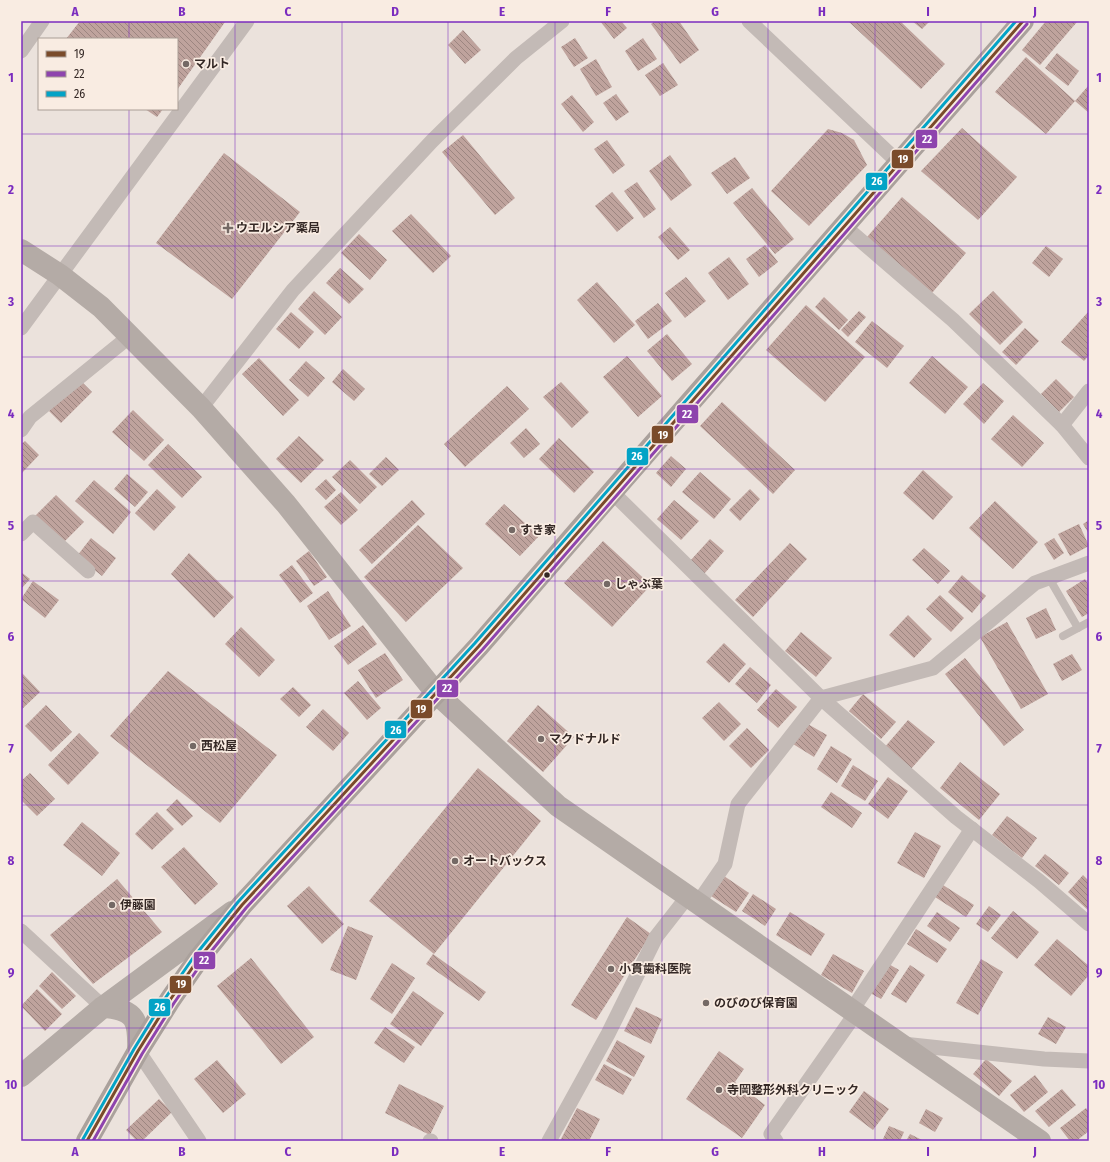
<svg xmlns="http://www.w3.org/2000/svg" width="1110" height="1162" font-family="'Fira Sans Condensed','Noto Sans JP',sans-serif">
  <defs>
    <pattern id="building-back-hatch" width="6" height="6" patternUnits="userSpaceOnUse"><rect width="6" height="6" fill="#bfa39d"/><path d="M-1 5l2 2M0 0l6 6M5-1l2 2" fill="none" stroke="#9c8580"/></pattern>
  </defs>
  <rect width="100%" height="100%" fill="#ebe2dc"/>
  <!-- building -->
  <g fill="url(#building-back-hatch)">
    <path d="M80 21H223L225 22 177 90V39H66Z"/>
    <path d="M600 21H621L627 28 614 39Z"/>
    <path d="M655 21H679L699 50 680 64 651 24Z"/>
    <path d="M848 21H900L945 64 921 89Z"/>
    <path d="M912 21H930L922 29Z"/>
    <path d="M1046 21 1077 22 1040 65 1022 50Z"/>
    <path d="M463 30 481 50 465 64 448 45Z"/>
    <path d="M575 38 588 58 574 67 561 47Z"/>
    <path d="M643 38 657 59 638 71 625 51Z"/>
    <path d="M1057 53 1079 71 1068 86 1045 68Z"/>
    <path d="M1026 57 1075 101 1046 134 995 92Z"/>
    <path d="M596 59 612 87 596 96 580 69Z"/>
    <path d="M663 63 678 85 660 96 645 75Z"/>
    <path d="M1089 85V113L1075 101Z"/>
    <path d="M616 94 629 112 616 121 603 103Z"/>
    <path d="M572 95 594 122 583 132 561 104Z"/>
    <path d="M145 109H163L157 117Z"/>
    <path d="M962 128 1017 177 978 220 921 171Z"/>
    <path d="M828 129 842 133 854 140 867 165 809 226 771 191Z"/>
    <path d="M463 135 515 198 495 215 442 152Z"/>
    <path d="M607 140 625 165 613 174 594 149Z"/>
    <path d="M224 153 300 212 232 299 156 243Z"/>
    <path d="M670 155 692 185 671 201 649 171Z"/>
    <path d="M735 157 750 178 727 194 711 173Z"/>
    <path d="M637 182 656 209 644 218 624 191Z"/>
    <path d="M752 188 794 239 775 254 733 203Z"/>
    <path d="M612 192 634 218 617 232 595 206Z"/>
    <path d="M902 197 966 253 932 293 867 237Z"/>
    <path d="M411 214 451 256 433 273 392 231Z"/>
    <path d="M670 227 690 250 678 260 658 237Z"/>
    <path d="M359 234 387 260 370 280 341 253Z"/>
    <path d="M765 245 778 262 759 277 746 259Z"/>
    <path d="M1046 246 1063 259 1049 277 1032 263Z"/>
    <path d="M729 257 749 284 728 300 708 273Z"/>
    <path d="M340 268 364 289 349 304 326 283Z"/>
    <path d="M686 277 706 301 685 318 665 293Z"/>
    <path d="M597 282 635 325 614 343 577 300Z"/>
    <path d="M314 291 342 317 325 335 298 309Z"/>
    <path d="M993 291 1023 322 1000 345 969 314Z"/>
    <path d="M824 297 848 320 839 330 815 307Z"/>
    <path d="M658 303 672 321 648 339 635 321Z"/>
    <path d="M806 305 865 357 825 402 766 350Z"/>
    <path d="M859 311 866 317 848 337 841 330Z"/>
    <path d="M1089 311V355L1084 361 1061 342Z"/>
    <path d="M291 312 314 332 299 349 276 329Z"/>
    <path d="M872 321 904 346 887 368 855 342Z"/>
    <path d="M1025 328 1039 341 1016 365 1002 352Z"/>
    <path d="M667 334 692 364 672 381 647 351Z"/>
    <path d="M627 356 662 396 638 417 603 377Z"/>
    <path d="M932 356 968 387 945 414 909 383Z"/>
    <path d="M259 358 299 400 283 416 242 374Z"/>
    <path d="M306 361 325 378 308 397 289 380Z"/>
    <path d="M343 369 365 389 354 401 332 382Z"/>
    <path d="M1056 379 1074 397 1059 412 1041 394Z"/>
    <path d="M80 380 92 392 61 423 49 411Z"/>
    <path d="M561 382 589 412 572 428 543 397Z"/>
    <path d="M983 383 1004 401 984 424 963 404Z"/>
    <path d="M507 386 529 409 465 467 444 444Z"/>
    <path d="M722 402 795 470 773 494 700 426Z"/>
    <path d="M133 410 164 440 144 461 112 432Z"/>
    <path d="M1013 415 1044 443 1022 467 991 439Z"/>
    <path d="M526 428 540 444 524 458 510 443Z"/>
    <path d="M299 436 324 460 301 483 276 459Z"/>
    <path d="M559 438 594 472 574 493 539 459Z"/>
    <path d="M25 441 39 455 21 474V444Z"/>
    <path d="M168 444 202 477 182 498 148 465Z"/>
    <path d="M671 456 686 469 671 487 656 473Z"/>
    <path d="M386 457 399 470 382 486 369 474Z"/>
    <path d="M350 460 377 487 360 504 332 477Z"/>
    <path d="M923 470 953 497 933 520 903 493Z"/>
    <path d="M700 472 731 499 714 519 682 492Z"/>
    <path d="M127 474 148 492 135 507 114 489Z"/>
    <path d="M326 479 336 490 326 500 315 489Z"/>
    <path d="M94 480 131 512 113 534 75 501Z"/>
    <path d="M157 489 176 507 154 531 135 513Z"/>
    <path d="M750 489 760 499 740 521 729 510Z"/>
    <path d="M341 492 358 510 341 525 324 507Z"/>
    <path d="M56 495 84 522 62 544 34 517Z"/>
    <path d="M412 500 425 514 372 564 359 550Z"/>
    <path d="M674 500 699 521 681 540 657 519Z"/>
    <path d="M995 501 1038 542 1013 569 969 528Z"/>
    <path d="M504 504 539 536 520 556 485 524Z"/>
    <path d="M1089 520V534L1083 524Z"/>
    <path d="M1079 524 1089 546 1070 556 1058 534Z"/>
    <path d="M418 525 463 568 406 622 364 577Z"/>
    <path d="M91 538 116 558 102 576 77 556Z"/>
    <path d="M1054 538 1064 553 1054 560 1044 544Z"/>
    <path d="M710 539 724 551 704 574 690 561Z"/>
    <path d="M603 541 651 585 612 627 564 583Z"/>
    <path d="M790 543 807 559 753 617 735 600Z"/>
    <path d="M924 548 950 571 938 584 912 560Z"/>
    <path d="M309 551 327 577 314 586 296 561Z"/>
    <path d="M189 553 234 597 214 618 171 574Z"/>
    <path d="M292 565 313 593 300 603 279 575Z"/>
    <path d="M21 572 30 579 21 589Z"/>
    <path d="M962 575 986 596 972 613 948 592Z"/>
    <path d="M1085 579 1089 586V613L1082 617 1066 591Z"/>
    <path d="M33 581 59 600 45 618 21 599Z"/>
    <path d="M328 591 351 626 329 640 307 606Z"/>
    <path d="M940 595 964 618 951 632 926 609Z"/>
    <path d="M1046 608 1056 630 1036 639 1026 618Z"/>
    <path d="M908 615 932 639 914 658 889 635Z"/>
    <path d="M1007 622 1048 694 1021 709 980 637Z"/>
    <path d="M363 625 377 644 348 665 334 646Z"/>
    <path d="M241 627 275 660 259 677 225 644Z"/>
    <path d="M801 632 832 658 816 677 785 651Z"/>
    <path d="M724 643 746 664 729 683 706 662Z"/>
    <path d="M385 653 403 680 376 698 358 670Z"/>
    <path d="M1072 654 1082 670 1062 681 1053 664Z"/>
    <path d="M965 658 1024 730 1004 746 945 674Z"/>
    <path d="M750 667 771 685 757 703 735 684Z"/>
    <path d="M168 671 277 755 220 823 110 736Z"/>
    <path d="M21 672 40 692 21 710Z"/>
    <path d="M358 681 381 708 367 720 344 693Z"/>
    <path d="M293 687 311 705 299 717 280 699Z"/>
    <path d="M776 689 797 707 778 728 757 710Z"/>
    <path d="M863 694 896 722 881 739 849 711Z"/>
    <path d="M719 702 741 724 724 741 702 718Z"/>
    <path d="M46 705 72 732 51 752 25 726Z"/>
    <path d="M538 705 574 737 543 772 507 741Z"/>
    <path d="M323 709 349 733 333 751 306 727Z"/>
    <path d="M908 720 935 742 910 770 884 748Z"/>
    <path d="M806 723 827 735 814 757 793 744Z"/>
    <path d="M747 728 769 750 751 768 729 746Z"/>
    <path d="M79 733 99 753 68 785 48 765Z"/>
    <path d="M831 746 852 759 837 783 817 769Z"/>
    <path d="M960 762 1000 794 979 820 940 788Z"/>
    <path d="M853 765 878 781 865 801 841 786Z"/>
    <path d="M478 768 541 821 434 954 369 901Z"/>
    <path d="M30 773 55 799 37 816 21 800V781Z"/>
    <path d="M888 777 908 791 888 819 868 804Z"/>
    <path d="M831 792 862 813 852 828 821 807Z"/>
    <path d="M177 799 193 816 182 826 166 810Z"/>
    <path d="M157 812 174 829 152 850 135 834Z"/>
    <path d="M1007 816 1037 838 1022 858 992 835Z"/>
    <path d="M82 822 120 853 102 876 63 845Z"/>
    <path d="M915 832 941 846 924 878 897 863Z"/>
    <path d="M184 847 218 884 195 905 161 867Z"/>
    <path d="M1045 854 1069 873 1059 885 1035 866Z"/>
    <path d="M1083 875 1089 881V911L1068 892Z"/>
    <path d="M724 876 749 893 736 912 711 896Z"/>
    <path d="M117 879 162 932 93 984 50 935Z"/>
    <path d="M943 885 974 905 966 917 935 897Z"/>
    <path d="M309 886 344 924 322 944 287 906Z"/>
    <path d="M753 894 776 909 765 926 742 911Z"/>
    <path d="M989 906 1001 915 988 932 976 924Z"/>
    <path d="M1013 911 1039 932 1017 959 991 938Z"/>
    <path d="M790 912 825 934 811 956 776 935Z"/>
    <path d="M937 912 960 928 950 942 927 926Z"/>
    <path d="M627 917 651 934 596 1020 571 1005Z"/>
    <path d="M348 926 373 936 356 980 330 970Z"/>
    <path d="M916 929 947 949 937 963 907 944Z"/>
    <path d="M1057 939 1089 966V975L1071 996 1034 965Z"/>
    <path d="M433 954 486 992 479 1001 426 964Z"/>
    <path d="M833 954 864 971 852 993 821 975Z"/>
    <path d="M251 958 314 1037 281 1064 217 986Z"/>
    <path d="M981 959 1003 972 978 1015 956 1003Z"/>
    <path d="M392 963 415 978 392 1014 370 999Z"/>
    <path d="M887 963 899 970 881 999 870 993Z"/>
    <path d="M910 965 925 975 906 1003 891 994Z"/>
    <path d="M52 972 76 996 62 1009 39 986Z"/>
    <path d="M37 989 62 1014 45 1031 21 1006Z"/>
    <path d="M413 991 444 1013 421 1046 390 1024Z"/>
    <path d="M636 1007 662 1019 651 1044 624 1031Z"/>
    <path d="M1048 1017 1066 1027 1056 1044 1038 1034Z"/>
    <path d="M385 1027 415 1047 404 1063 374 1043Z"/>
    <path d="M617 1040 645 1056 634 1077 606 1061Z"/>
    <path d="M719 1051 744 1069 735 1082 765 1105 742 1138 686 1099Z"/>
    <path d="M986 1059 1012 1081 999 1096 973 1074Z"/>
    <path d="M217 1060 246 1094 223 1113 194 1079Z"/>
    <path d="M604 1064 632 1079 623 1095 595 1080Z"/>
    <path d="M1035 1075 1048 1092 1024 1112 1010 1095Z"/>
    <path d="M399 1084 444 1106 430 1135 385 1113Z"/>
    <path d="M1062 1089 1076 1105 1049 1127 1035 1111Z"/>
    <path d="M864 1091 889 1109 873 1130 849 1112Z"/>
    <path d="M159 1099 172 1112 142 1141H137L126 1130Z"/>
    <path d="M577 1108 600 1119 589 1141H560Z"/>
    <path d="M1086 1108 1089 1112V1131L1076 1141H1070L1060 1128Z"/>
    <path d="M926 1109 943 1118 935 1132 919 1123Z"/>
    <path d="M889 1126 904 1132 900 1141H888L883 1139Z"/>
    <path d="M910 1134 924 1141H906Z"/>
  </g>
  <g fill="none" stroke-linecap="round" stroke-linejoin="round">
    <!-- lane -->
    <g stroke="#c3bab6" stroke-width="8">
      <path d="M1049 578 1078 628"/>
      <path d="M1063 636 1089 622"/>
    </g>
    <!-- street -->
    <g stroke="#c3bab6" stroke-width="15">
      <path d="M749 21 899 163"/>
      <path d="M21 51 42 21"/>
      <path d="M845 227 953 320 1062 425 1089 458"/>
      <path d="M21 328 247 21"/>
      <path d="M201 408 293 290 432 141 516 58 562 21"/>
      <path d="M1062 425 1089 391"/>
      <path d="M21 430 30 417 130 336"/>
      <path d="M612 492 821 698 956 817 1039 881 1089 924"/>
      <path d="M21 534 33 522 88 571"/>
      <path d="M698 903 725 864 738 804 821 698 933 668 1035 583 1089 563"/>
      <path d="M21 931 103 1007"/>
      <path d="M852 1010 972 829"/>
      <path d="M903 1044 1044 1059 1089 1061"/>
      <path d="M138 1051 199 1141"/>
      <path d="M430 1141H431"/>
      <path d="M549 1141 608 1034 656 937 688 896"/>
      <path d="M776 1141 771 1134 856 1013"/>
    </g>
    <!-- secondary -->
    <g stroke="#b4aba6" stroke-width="22">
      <path d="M21 250 60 275 101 307 201 408 286 504 436 693 558 806 1040 1141"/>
      <path d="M103 1007C137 1009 139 1022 138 1051"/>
      <path d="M21 1076 103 1007 232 912"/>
    </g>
    <!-- highway -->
    <path stroke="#aaa19c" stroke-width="22" d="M87 1141 138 1051 170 1000 197 961 242 905 479 646 612 492 1023 21"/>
    <defs>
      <path id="bus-1" d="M87 1141 138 1051 170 1000 197 961 242 905 479 646 1023 21"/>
      <path id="bus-2" d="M93 1141 142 1054 174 1003 201 964 246 908 483 649 1027 24"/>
      <path id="bus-3" d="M83 1139 134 1049 166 997 193 958 238 902 475 643 1016 21"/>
    </defs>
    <!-- bus-1 casing -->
    <use href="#bus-1" stroke="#f9ece2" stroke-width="6"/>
    <!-- bus-2 casing -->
    <use href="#bus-2" stroke="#f9ece2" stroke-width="6"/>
    <!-- bus-3 casing -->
    <use href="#bus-3" stroke="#f9ece2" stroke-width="6"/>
    <!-- bus-1 -->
    <use href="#bus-1" stroke="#7a4b2a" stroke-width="3"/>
    <!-- bus-2 -->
    <use href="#bus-2" stroke="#8e44ad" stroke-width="3"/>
    <!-- bus-3 -->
    <use href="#bus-3" stroke="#03a3c6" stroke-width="3"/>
  </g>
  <!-- grid -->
  <path fill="none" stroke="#7b2cbf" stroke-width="1" stroke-opacity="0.55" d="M129 21V39M235 21V1141M342 21V1141M448 21V1141M555 21V1141M662 21V1141M768 21V1141M875 21V1141M981 21V1141M129 109V1141M21 134H1089M21 246H1089M21 357H1089M21 469H1089M21 581H1089M21 693H1089M21 805H1089M21 916H1089M21 1028H1089"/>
  <!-- markers -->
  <g fill="#746965" stroke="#f9ece2" stroke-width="1.5">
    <circle cx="186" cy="64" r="4"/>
    <path d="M226 222h4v4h4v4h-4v4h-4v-4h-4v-4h4z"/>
    <circle cx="512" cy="530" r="4"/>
    <circle cx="607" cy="584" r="4"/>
    <circle cx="541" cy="739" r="4"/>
    <circle cx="193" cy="746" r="4"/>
    <circle cx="455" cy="861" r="4"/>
    <circle cx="112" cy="905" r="4"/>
    <circle cx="611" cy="969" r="4"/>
    <circle cx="706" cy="1003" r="4"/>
    <circle cx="719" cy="1090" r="4"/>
  </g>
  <circle fill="#342825" stroke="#f9ece2" stroke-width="1.5" cx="547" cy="575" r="3.5"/>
  <g text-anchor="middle" stroke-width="3.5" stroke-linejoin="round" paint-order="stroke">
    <!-- poi labels -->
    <g font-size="12" font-weight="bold" fill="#342825" stroke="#f9ece2" text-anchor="start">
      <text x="194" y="68">マルト</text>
      <text x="236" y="232">ウエルシア薬局</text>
      <text x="520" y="534">すき家</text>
      <text x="615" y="588">しゃぶ葉</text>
      <text x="549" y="743">マクドナルド</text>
      <text x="201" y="750">西松屋</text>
      <text x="463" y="865">オートバックス</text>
      <text x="120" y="909">伊藤園</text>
      <text x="619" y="973">小貫歯科医院</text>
      <text x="714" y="1007">のびのび保育園</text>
      <text x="727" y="1094">寺岡整形外科クリニック</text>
    </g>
  </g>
  <g stroke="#f9ece2" stroke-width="1.5">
    <rect x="915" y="129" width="23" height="20" rx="4" fill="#8e44ad"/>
    <rect x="891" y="149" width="23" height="20" rx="4" fill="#7a4b2a"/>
    <rect x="865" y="172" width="23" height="19" rx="4" fill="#03a3c6"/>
    <rect x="676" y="404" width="23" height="20" rx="4" fill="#8e44ad"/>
    <rect x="651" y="425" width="23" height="19" rx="4" fill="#7a4b2a"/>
    <rect x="626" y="447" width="23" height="19" rx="4" fill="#03a3c6"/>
    <rect x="436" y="679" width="23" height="19" rx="4" fill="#8e44ad"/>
    <rect x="410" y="699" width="23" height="20" rx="4" fill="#7a4b2a"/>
    <rect x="384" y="720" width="23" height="19" rx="4" fill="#03a3c6"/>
    <rect x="193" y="951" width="23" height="19" rx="4" fill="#8e44ad"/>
    <rect x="169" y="975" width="23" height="19" rx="4" fill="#7a4b2a"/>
    <rect x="148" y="998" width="23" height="19" rx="4" fill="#03a3c6"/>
  </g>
  <g font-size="11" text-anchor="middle" font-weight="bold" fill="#fff">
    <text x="927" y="143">22</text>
    <text x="903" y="163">19</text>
    <text x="877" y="185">26</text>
    <text x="687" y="418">22</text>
    <text x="663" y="439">19</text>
    <text x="637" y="460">26</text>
    <text x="447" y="692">22</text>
    <text x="421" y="713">19</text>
    <text x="396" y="734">26</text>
    <text x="204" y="964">22</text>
    <text x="181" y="988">19</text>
    <text x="160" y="1011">26</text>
  </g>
  <!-- border -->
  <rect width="1110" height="1162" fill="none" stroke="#f9ece2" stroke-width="44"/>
  <!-- legend -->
  <rect x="38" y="38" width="140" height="72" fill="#f9ece2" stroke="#aa9e96"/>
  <rect x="46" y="51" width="20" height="6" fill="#7a4b2a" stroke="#aa9e96"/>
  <text x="74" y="58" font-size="12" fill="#342825">19</text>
  <rect x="46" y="71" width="20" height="6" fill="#8e44ad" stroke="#aa9e96"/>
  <text x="74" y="78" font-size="12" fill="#342825">22</text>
  <rect x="46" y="91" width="20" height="6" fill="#03a3c6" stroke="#aa9e96"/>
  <text x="74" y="98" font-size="12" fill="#342825">26</text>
  <rect x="22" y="22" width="1066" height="1118" fill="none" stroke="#7b2cbf" stroke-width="1.5"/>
  <g font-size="13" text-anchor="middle" font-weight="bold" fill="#7b2cbf">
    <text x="75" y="16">A</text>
    <text x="182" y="16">B</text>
    <text x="288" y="16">C</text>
    <text x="395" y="16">D</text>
    <text x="502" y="16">E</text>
    <text x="608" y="16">F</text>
    <text x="715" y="16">G</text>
    <text x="822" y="16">H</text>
    <text x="928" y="16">I</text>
    <text x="1035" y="16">J</text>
    <text x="11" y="82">1</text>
    <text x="1099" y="82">1</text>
    <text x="11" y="194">2</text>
    <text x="1099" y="194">2</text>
    <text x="11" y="306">3</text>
    <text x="1099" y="306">3</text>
    <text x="11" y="418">4</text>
    <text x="1099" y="418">4</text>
    <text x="11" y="530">5</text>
    <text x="1099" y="530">5</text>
    <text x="11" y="641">6</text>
    <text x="1099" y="641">6</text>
    <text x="11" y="753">7</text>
    <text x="1099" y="753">7</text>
    <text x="11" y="865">8</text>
    <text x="1099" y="865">8</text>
    <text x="11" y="977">9</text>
    <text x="1099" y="977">9</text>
    <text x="11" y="1089">10</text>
    <text x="1099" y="1089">10</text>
    <text x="75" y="1156">A</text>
    <text x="182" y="1156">B</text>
    <text x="288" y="1156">C</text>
    <text x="395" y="1156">D</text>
    <text x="502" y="1156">E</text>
    <text x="608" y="1156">F</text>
    <text x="715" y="1156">G</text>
    <text x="822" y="1156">H</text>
    <text x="928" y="1156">I</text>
    <text x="1035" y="1156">J</text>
  </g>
</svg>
